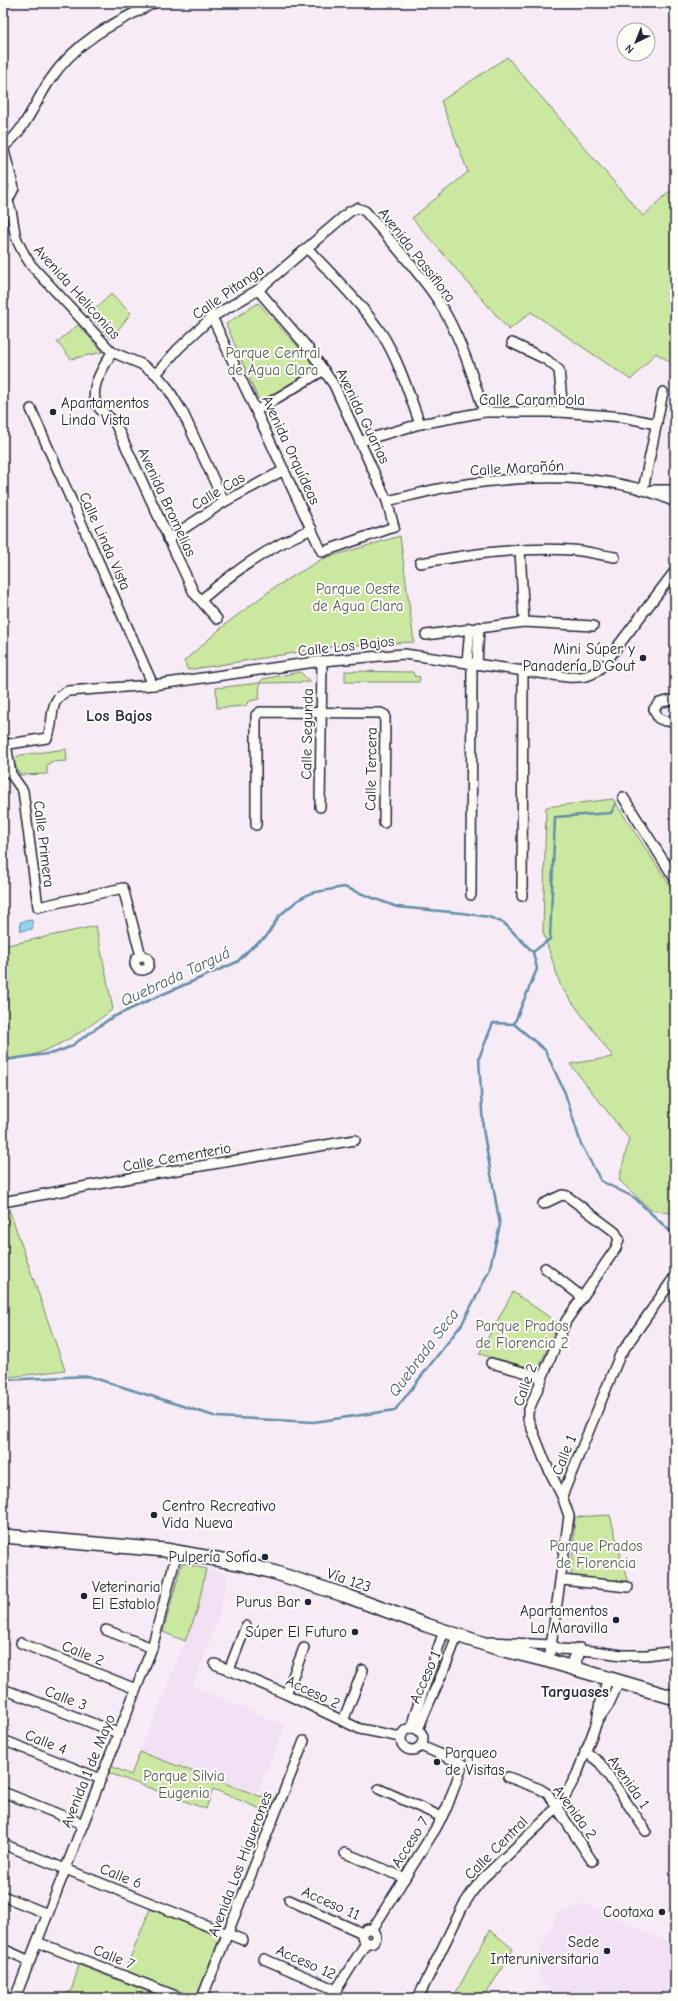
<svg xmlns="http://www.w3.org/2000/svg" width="678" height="2001" font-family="'Comic Neue',sans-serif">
  <rect width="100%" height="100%" fill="#f7ecf6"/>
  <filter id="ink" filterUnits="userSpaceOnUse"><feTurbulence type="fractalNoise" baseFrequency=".025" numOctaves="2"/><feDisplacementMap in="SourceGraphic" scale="8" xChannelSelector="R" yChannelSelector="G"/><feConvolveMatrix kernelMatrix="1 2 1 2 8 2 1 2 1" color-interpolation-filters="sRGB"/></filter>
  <g filter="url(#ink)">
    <!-- built -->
    <g fill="#f2e1f5">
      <path d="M206 1569 228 1574 219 1616 193 1686 285 1726 257 1795 140 1752 197 1612Z"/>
      <path d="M581 1905H588L675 1945V1998L552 1997 538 1974 537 1956 559 1910 568 1911Z"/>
    </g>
    <!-- green -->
    <g fill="#cbe8a0" stroke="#76856e">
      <path d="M507 57 643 216 675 187V354L670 362 656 353 631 380 531 312 509 330 412 218 468 172 441 101Z"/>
      <path d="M111 294 131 313 111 339 89 315Z"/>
      <path d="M258 303 311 361 310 368 304 376 266 400 258 399 226 324Z"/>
      <path d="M78 325 103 352 71 359 57 342Z"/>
      <path d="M400 536 414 642 337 646 188 670 184 661 227 623 275 587 322 559Z"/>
      <path d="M345 671 413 672 414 676 420 677 419 682H345Z"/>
      <path d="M300 672 311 682 260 683 259 699 250 701 245 706 217 708 216 688 259 683 263 679Z"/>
      <path d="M66 749 67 761 51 762 47 765V774L20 775 12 759 21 755Z"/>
      <path d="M613 799 675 893V1214L651 1210 619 1180 629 1139 570 1064 613 1057 561 987 543 932 546 807Z"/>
      <path d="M96 926 113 1009C80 1034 45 1057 3 1061V946Z"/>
      <path d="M3 1209H9L65 1370 3 1378Z"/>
      <path d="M513 1292 558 1323 538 1370 479 1354Z"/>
      <path d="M610 1515 628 1584 571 1576 575 1517Z"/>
      <path d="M182 1563 206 1569 197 1612 185 1641 163 1632Z"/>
      <path d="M140 1752 262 1797 264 1793 276 1798 270 1813 213 1789 206 1809 109 1773 111 1766 131 1775Z"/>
      <path d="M150 1909 220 1937 196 1998 125 1970Z"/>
      <path d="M490 1930 513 1949 484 1998H453Z"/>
      <path d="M79 1965 164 1998H55L71 1991Z"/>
    </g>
    <!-- water -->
    <path fill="#8fd5f1" stroke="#638da8" d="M32 920 33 929 21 931 20 922Z"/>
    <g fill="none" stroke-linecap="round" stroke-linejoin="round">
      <!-- stream -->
      <g stroke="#638da8" stroke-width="2.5">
        <path d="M533 952 550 939 555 817 611 813 616 803"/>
        <path d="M3 1060 54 1053 70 1047 111 1018 152 999 237 962 253 946 266 937 279 916 298 900 311 893 344 887 397 907 462 913 489 917 504 923 533 952 537 969 514 1024"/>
        <path d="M3 1380 88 1376 217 1417 314 1422 395 1410 462 1324 489 1271 500 1225 483 1129 479 1058 493 1023 514 1024 545 1050 565 1093 581 1144 601 1181 635 1198 675 1236"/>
      </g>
      <defs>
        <g id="minor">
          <path d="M3 147C25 131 35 102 50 80 77 40 112 24 154 3"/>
          <path d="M3 147 14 188 8 200"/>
          <path d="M3 193C13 206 12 222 16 237 20 248 25 256 31 265L112 352 141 364 156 374 167 387 183 413 224 502"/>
          <path d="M308 249C333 276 361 303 382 334 399 361 409 394 420 424"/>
          <path d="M212 317 322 552 394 527 387 501 334 385 308 348 258 290"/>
          <path d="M512 343 547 360 559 370 562 400 560 412"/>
          <path d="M112 352C104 367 88 388 97 405 102 413 110 417 115 423L194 593 217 619"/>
          <path d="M156 374 178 349 212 317 258 290 349 212 357 208 365 211C389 239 416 268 437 299 459 333 472 373 484 412"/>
          <path d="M31 409 153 685"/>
          <path d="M257 410 324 370"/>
          <path d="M361 441 420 424 484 412H560L623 417 657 424"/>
          <path d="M643 490 663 392"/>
          <path d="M652 490H675"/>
          <path d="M387 501C409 496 431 490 453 486 523 475 610 471 675 502"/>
          <path d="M168 539 224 502 284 470"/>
          <path d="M520 550 524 622"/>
          <path d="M420 563C471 554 521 547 572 550 586 551 601 555 615 557"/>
          <path d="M201 600C235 570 270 546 312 529"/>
          <path d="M426 635 524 622 593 626"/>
          <path d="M467 662 470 628"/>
          <path d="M477 664 479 627"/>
          <path d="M675 699 659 703 654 709 658 718 665 721H675"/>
          <path d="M6 744 11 774"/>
          <path d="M3 745 47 738C56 722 46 700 68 691L153 685 322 661 404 654 567 677C585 678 594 676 605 663L675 571"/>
          <path d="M3 769 11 774 23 791 38 907 123 888 141 956"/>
          <path d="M623 797 675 879"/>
          <path d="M320 807 322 661"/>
          <path d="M256 825V715L260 712 381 713 385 715 384 823"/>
          <path d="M471 895 472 663"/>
          <path d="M522 896 523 670"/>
          <circle cx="142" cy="963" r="7"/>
          <path d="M3 1202 141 1176 355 1140"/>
          <path d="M543 1204 562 1195 567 1196 615 1232 619 1239 616 1248 566 1321 528 1412V1419L546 1464 562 1496 569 1516 549 1661"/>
          <path d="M545 1268 582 1297"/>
          <path d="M491 1363 542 1377"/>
          <path d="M562 1496 620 1355 673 1279"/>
          <path d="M562 1580 628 1587"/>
          <path d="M106 1630 152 1648"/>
          <path d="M490 1642 552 1645 559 1649 593 1651 622 1655H647L675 1651"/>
          <path d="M21 1643 136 1689"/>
          <path d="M215 1664 286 1694 360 1729 401 1737"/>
          <path d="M229 1670 246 1626"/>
          <path d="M3 1689 118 1733"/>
          <path d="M286 1694 304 1648"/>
          <path d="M598 1720 608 1706 619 1682"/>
          <path d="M343 1721 363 1670"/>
          <circle cx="412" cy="1739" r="11"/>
          <path d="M412 1728 414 1717 444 1631"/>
          <path d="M418 1730C430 1697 447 1668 457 1635"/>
          <path d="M3 1740 101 1779"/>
          <path d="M585 1751 600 1763 646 1831"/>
          <path d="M508 1777 540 1789 548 1794 592 1861"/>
          <path d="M379 1789 442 1817"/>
          <path d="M3 1792 83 1824"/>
          <path d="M3 1844 243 1940"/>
          <path d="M345 1853 405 1878"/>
          <path d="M3 1896 48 1914"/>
          <path d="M289 1900 362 1933"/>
          <circle cx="369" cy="1936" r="7"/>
          <path d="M372 1930 436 1828 447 1807 463 1764 421 1746"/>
          <path d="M37 1942 181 1998"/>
          <path d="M3 1949 30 1961"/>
          <path d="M264 1959 336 1990"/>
          <path d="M15 1998 152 1648 177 1552"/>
          <path d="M202 1998 304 1741"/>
          <path d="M331 1998 366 1943"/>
          <path d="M418 1998 463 1906 472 1892 483 1878 548 1817 565 1796 577 1774 597 1722 600 1702 608 1679"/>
        </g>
        <g id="secondary">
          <path d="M3 1536 165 1550 239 1563 273 1572 344 1595 426 1625 497 1648 549 1661 675 1698"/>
          <path d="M576 1669 574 1661 579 1650"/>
        </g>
      </defs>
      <!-- minor casing -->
      <use href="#minor" stroke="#22223b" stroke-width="12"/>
      <!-- secondary casing -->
      <use href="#secondary" stroke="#22223b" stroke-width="16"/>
      <!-- minor -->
      <use href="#minor" stroke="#fdfcf7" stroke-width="9"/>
      <!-- secondary -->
      <use href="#secondary" stroke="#fdfcf7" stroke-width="13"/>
    </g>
  </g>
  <!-- markers -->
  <g fill="#22223b" stroke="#fdfcf7" stroke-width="1.5">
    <circle cx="53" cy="412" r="4"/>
    <circle cx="643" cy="658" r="4"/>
    <circle cx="154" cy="1515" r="4"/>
    <circle cx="265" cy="1557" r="4"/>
    <circle cx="84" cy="1596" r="4"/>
    <circle cx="308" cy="1602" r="4"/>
    <circle cx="616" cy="1620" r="4"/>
    <circle cx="355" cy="1632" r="4"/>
    <circle cx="437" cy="1762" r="4"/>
    <circle cx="662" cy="1912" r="4"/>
    <circle cx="607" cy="1951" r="4"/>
  </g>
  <g text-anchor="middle" stroke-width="4" stroke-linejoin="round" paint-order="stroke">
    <!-- street labels -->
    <g font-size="15" fill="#22223b" stroke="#fdfcf7">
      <text transform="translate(417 255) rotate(52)" y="5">Avenida Passiflora</text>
      <text transform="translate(77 292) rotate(48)" y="5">Avenida Heliconias</text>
      <text transform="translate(228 292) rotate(-35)" y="5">Calle Pitanga</text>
      <text x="532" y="405">Calle Carambola</text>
      <text transform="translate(363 416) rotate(64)" y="5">Avenida Guarias</text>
      <text transform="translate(291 450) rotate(65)" y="5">Avenida Orquídeas</text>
      <text transform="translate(517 468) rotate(-3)" y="5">Calle Marañón</text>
      <text transform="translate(218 491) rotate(-31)" y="5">Calle Cas</text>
      <text transform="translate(167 502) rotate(65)" y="5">Avenida Bromelias</text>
      <text transform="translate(105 541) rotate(66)" y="5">Calle Linda Vista</text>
      <text transform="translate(346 646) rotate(-6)" y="5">Calle Los Bajos</text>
      <text transform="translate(307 734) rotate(-89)" y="5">Calle Segunda</text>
      <text transform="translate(371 769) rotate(-89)" y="5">Calle Tercera</text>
      <text transform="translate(44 844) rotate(83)" y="5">Calle Primera</text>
      <text transform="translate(177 1157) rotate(-10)" y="5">Calle Cementerio</text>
      <text transform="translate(525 1385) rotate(-70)" y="5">Calle 2</text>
      <text transform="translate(564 1455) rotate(-68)" y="5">Calle 1</text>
      <text transform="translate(349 1580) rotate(19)" y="5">Vía 123</text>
      <text transform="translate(83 1653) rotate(22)" y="5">Calle 2</text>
      <text transform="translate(425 1677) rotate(-66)" y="5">Acceso 1</text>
      <text transform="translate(313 1692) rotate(25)" y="5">Acceso 2</text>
      <text transform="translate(66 1698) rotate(21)" y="5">Calle 3</text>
      <text transform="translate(46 1742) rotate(22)" y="5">Calle 4</text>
      <text transform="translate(88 1771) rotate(-68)" y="5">Avenida 1 de Mayo</text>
      <text transform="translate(629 1782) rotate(55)" y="5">Avenida 1</text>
      <text transform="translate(575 1812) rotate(54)" y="5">Avenida 2</text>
      <text transform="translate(410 1842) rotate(-58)" y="5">Acceso 7</text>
      <text transform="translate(496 1848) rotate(-45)" y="5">Calle Central</text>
      <text transform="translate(240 1864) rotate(-69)" y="5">Avenida Los Higuerones</text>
      <text transform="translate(121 1876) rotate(22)" y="5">Calle 6</text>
      <text transform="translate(331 1903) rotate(24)" y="5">Acceso 11</text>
      <text transform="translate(114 1957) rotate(22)" y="5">Calle 7</text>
      <text transform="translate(306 1962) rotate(24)" y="5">Acceso 12</text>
    </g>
    <!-- park labels -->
    <g font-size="15" fill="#555d59" stroke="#fdfcf7">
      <text x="273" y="358">Parque Central<tspan x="273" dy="17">de Agua Clara</tspan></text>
      <text x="358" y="594">Parque Oeste<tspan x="358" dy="17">de Agua Clara</tspan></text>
      <text x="522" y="1331">Parque Prados<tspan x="522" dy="17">de Florencia 2</tspan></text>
      <text x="596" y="1551">Parque Prados<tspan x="596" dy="17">de Florencia</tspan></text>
      <text x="184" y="1781">Parque Silvia<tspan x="184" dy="17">Eugenia</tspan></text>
    </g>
    <!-- poi labels -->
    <g font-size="15" fill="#22223b" stroke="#fdfcf7" text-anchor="end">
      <text x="61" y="408" text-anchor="start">Apartamentos<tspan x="61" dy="17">Linda Vista</tspan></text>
      <text x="635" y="654">Mini Súper y<tspan x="635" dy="17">Panadería D'Gout</tspan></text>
      <text x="162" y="1511" text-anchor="start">Centro Recreativo<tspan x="162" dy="17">Vida Nueva</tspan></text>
      <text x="257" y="1562">Pulpería Sofía</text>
      <text x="92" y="1592" text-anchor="start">Veterinaria<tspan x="92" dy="17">El Establo</tspan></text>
      <text x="300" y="1607">Purus Bar</text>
      <text x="608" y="1616">Apartamentos<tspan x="608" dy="17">La Maravilla</tspan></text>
      <text x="347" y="1637">Súper El Futuro</text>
      <text x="445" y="1758" text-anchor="start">Parqueo<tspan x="445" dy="17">de Visitas</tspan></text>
      <text x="654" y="1917">Cootaxa</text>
      <text x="599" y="1947">Sede<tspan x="599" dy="17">Interuniversitaria</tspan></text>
    </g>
    <!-- neighbourhood labels -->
    <g font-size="16" font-weight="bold" fill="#22223b" stroke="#fdfcf7">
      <text x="119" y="721">Los Bajos</text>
      <text x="575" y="1697">Targuases</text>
    </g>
    <!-- water labels -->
    <g font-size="16" font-style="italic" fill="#435872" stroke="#fdfcf7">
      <text transform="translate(175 976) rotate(-25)" y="6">Quebrada Targuá</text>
      <text transform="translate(423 1352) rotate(-53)" y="6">Quebrada Seca</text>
    </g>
  </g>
  <!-- margin -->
  <rect width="678" height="2001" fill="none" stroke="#fdfcf7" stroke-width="16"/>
  <rect x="8" y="8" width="662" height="1985" fill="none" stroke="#22223b" stroke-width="1.5" filter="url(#ink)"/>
  <!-- north arrow -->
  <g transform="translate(636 42) rotate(223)"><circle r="19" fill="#fdfcf7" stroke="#a5a5ac"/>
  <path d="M0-3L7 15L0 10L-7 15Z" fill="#22223b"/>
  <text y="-6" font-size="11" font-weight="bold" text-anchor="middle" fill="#22223b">N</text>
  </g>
</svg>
